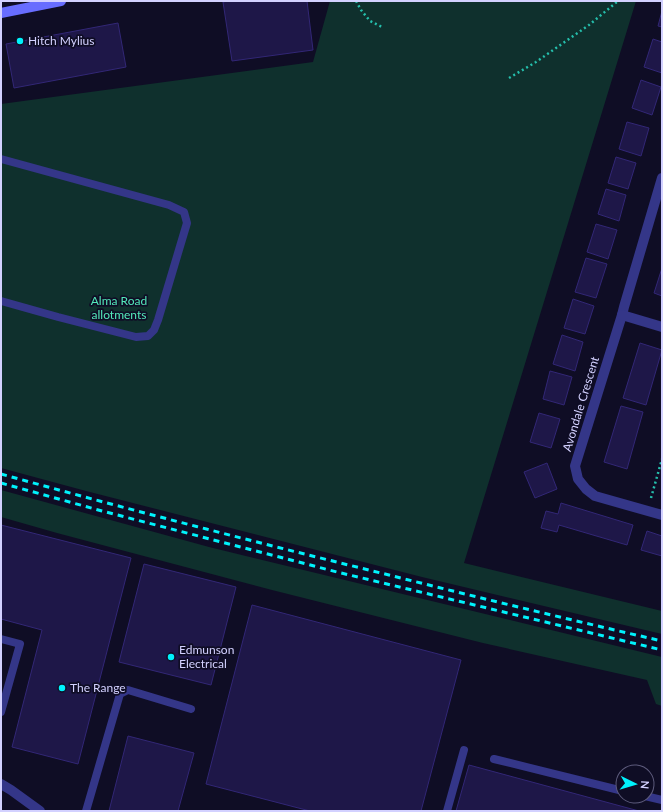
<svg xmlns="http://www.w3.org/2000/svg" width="663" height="812" font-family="Lato,sans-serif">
  <rect width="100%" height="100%" fill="#0f0d25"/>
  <!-- green -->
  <g fill="#0f302d">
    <path d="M330 1H636L464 563 662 611V634L422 577 86 491 1 468V104L313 62Z"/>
    <path d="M1 490 209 547 662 657V706L656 704 647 680 483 643 272 590 57 533 1 517Z"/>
  </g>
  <!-- building -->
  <g fill="#1e1748" stroke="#322776">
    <path d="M228 1H307L313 50 232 61 223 2Z"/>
    <path d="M662 11V27L658 26Z"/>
    <path d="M118 23 126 67 14 88 6 44Z"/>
    <path d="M653 39 662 42V73L644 67Z"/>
    <path d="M641 80 661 87 652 115 632 108Z"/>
    <path d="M627 122 649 128 641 156 619 149Z"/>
    <path d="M616 157 636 163 628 189 608 183Z"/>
    <path d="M606 189 626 195 619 221 598 214Z"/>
    <path d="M596 224 617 230 608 259 587 252Z"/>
    <path d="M586 258 607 264 596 298 575 292Z"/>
    <path d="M662 268V296L654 293Z"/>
    <path d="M573 299 594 306 585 334 564 328Z"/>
    <path d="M562 335 583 342 575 371 553 364Z"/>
    <path d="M640 343 662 350 646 405 623 398Z"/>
    <path d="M550 371 572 377 564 405 543 399Z"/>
    <path d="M621 406 643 412 627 469 604 462Z"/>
    <path d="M539 413 560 419 551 448 530 442Z"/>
    <path d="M547 463 557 489 535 498 524 472Z"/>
    <path d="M561 503 633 525 627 545 559 525 557 532 541 528 546 511 558 514Z"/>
    <path d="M1 525 131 558 78 764 12 747 42 630 1 619Z"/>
    <path d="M647 531 662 536V556L641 550Z"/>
    <path d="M144 564 236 587 211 685 119 662Z"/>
    <path d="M252 605 461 660 421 811H310L206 784Z"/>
    <path d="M128 736 194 753 178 811H109Z"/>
    <path d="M469 765 639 811H456Z"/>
  </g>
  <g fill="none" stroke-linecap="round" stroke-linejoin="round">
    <!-- path -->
    <g stroke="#25bfac" stroke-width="2.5" stroke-dasharray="2 3" stroke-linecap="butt">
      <path d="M356 1 361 10 370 21 382 27"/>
      <path d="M509 78 536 62 589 25 618 1"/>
      <path d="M651 498 662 459"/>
    </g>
    <!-- lane -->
    <g stroke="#343688" stroke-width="8">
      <path d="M1 159 169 205 184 212 187 223 158 320 154 330 148 336 136 337 58 317 1 301"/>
      <path d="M1 639 20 644 1 712"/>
      <path d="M494 759 623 791"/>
      <path d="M645 796 662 800"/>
      <path d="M86 811 120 694 128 690 191 709"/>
      <path d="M447 811 464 750"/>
    </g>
    <!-- street -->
    <g stroke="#343688" stroke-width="10">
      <path d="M662 178 624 307 622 315 575 466 578 479 586 489 595 496 662 515"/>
      <path d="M622 315 662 327"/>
      <path d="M1 784 11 790 40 811"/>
    </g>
    <!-- secondary -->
    <path stroke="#686dff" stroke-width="10" d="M1 13 61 1"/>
    <!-- rail -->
    <g stroke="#00f2fc" stroke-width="3" stroke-dasharray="6 5" stroke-linecap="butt">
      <path d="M1 474C130 510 259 543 389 575 480 598 571 620 662 641"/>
      <path d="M1 483 102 511 337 572 662 650"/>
    </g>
  </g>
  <!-- markers -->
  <g fill="#00f2fc" stroke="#0f0d25" stroke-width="1.5">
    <circle cx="20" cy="41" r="4"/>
    <circle cx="171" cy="657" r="4"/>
    <circle cx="62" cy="688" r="4"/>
  </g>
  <g text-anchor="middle" stroke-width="3.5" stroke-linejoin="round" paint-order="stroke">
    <!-- poi labels -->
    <g font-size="12" fill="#d3d1ff" stroke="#0f0d25" text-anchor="start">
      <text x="28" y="45">Hitch Mylius</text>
      <text x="179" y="654">Edmunson<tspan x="179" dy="14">Electrical</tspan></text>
      <text x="70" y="692">The Range</text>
    </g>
    <!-- park labels -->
    <g font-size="12" fill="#53e9ba" stroke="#0f0d25">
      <text x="119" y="305">Alma Road<tspan x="119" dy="14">allotments</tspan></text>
    </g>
    <!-- street labels -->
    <g font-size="12" fill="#d3d1ff" stroke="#0f0d25">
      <text transform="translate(581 404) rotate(-73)" y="4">Avondale Crescent</text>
    </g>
  </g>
  <!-- border -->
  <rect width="663" height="812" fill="none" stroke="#d3d1ff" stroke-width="4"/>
  <!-- north arrow -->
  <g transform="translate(635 784) rotate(95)"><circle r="19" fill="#0f0d25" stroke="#5d5b7c"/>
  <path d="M0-3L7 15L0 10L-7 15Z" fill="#00f2fc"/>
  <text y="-6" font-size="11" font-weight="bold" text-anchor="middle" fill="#d3d1ff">N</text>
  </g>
</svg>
